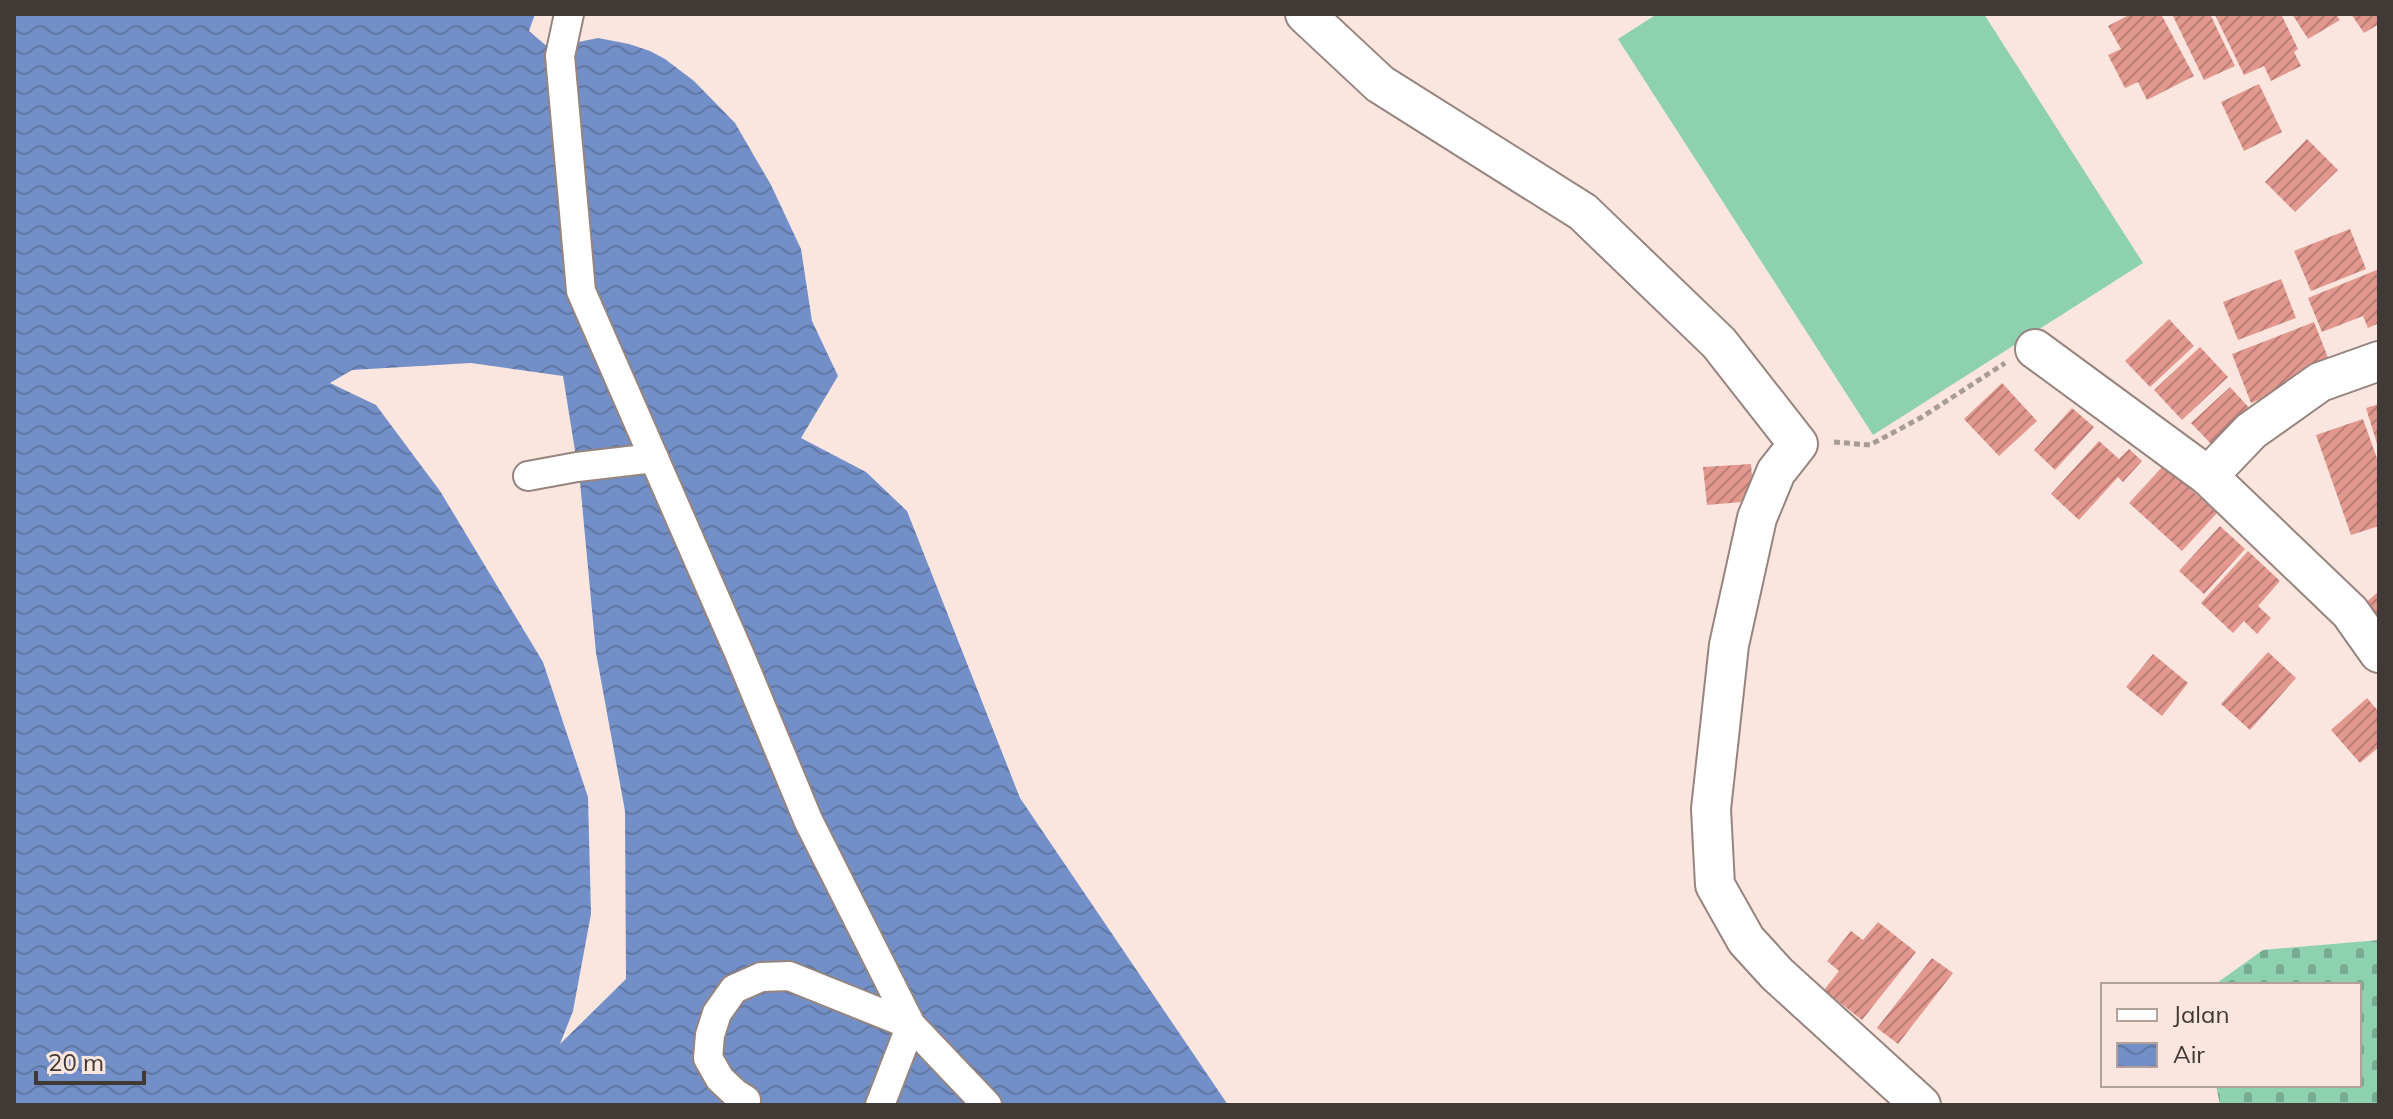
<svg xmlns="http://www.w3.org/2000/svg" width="2393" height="1119" font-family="Mulish,sans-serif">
  <defs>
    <pattern id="cemetery-stones" width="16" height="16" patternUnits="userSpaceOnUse" patternTransform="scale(2)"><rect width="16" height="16" fill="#8dd1b1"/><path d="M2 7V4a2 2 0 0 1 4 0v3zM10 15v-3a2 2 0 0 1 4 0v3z" fill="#75ab91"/></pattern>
    <pattern id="water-waves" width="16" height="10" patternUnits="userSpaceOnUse" patternTransform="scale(2)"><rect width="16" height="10" fill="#738fc8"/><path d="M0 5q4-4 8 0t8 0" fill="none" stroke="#6076a3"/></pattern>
    <pattern id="building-hatch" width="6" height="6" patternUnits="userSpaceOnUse" patternTransform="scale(2)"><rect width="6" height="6" fill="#e2988e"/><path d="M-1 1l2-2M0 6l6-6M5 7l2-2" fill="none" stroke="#b97d75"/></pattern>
  </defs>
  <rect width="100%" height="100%" fill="#fae6df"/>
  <!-- cemetery -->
  <path fill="url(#cemetery-stones)" d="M2379 940V1105H2220L2216 1085H2359V985H2214L2263 950Z"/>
  <!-- pitch -->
  <path fill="#8dd1b1" d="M1657 14H1984L2143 263 1873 435 1618 39Z"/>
  <!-- water -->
  <path fill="url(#water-waves)" fill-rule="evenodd" d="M14 14H535L529 31 549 48 598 38 629 44 650 51 665 59 694 81 735 123 771 185 801 249 812 321 838 376 801 438 866 472 907 511 1020 798 1228 1105H14ZM471 363 563 376 580 482 596 653 625 811 626 979 560 1044 573 1011 591 914 588 797 543 662 440 491 376 405 330 383 352 370Z"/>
  <!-- building -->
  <g fill="url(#building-hatch)">
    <path d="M2131 14H2161L2194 76 2147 100 2138 82 2125 88 2108 55 2121 49 2108 26Z"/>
    <path d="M2172 14H2210L2235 66 2204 80Z"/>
    <path d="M2281 14 2298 49 2294 52 2301 66 2271 81 2264 66 2244 75 2215 15Z"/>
    <path d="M2292 14H2336L2340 20 2308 39Z"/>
    <path d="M2351 14H2379V24L2364 33Z"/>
    <path d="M2259 84 2282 132 2244 151 2221 102Z"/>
    <path d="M2307 139 2338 170 2295 212 2265 182Z"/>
    <path d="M2350 229 2366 269 2311 291 2294 251Z"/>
    <path d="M2379 269V323L2368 328 2363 316 2322 332 2308 298Z"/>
    <path d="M2281 279 2296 318 2238 340 2223 302Z"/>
    <path d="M2169 319 2194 346 2150 387 2125 361Z"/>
    <path d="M2314 322 2333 370 2251 403 2232 354Z"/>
    <path d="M2200 347 2228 377 2182 420 2154 390Z"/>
    <path d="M2002 383 2037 421 1999 456 1964 419Z"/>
    <path d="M2230 387 2254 413 2216 449 2191 423Z"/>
    <path d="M2379 404V447H2378L2366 408Z"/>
    <path d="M2072 408 2094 427 2055 470 2034 450Z"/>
    <path d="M2363 419 2379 464V526L2351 535 2316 435Z"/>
    <path d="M2099 441 2119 459 2129 449 2142 461 2123 482 2118 477 2079 520 2051 494Z"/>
    <path d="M1751 464 1754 501 1707 505 1703 467Z"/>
    <path d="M2164 465 2217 513 2182 551 2129 503Z"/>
    <path d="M2220 526 2245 549 2204 594 2179 571Z"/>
    <path d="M2248 551 2280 581 2258 606 2271 618 2257 634 2244 621 2233 633 2201 603Z"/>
    <path d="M2379 591V642L2353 614Z"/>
    <path d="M2268 652 2296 678 2250 730 2221 704Z"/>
    <path d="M2153 654 2188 683 2162 716 2126 687Z"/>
    <path d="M2367 698 2379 712V747L2360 763 2331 730Z"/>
    <path d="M1878 922 1916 952 1862 1020 1824 990 1839 971 1827 961 1851 931 1863 940Z"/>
    <path d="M1932 958 1953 973 1898 1044 1877 1028Z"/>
  </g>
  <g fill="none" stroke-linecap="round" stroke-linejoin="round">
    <defs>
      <g id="pedestrian">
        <path d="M569 14 560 56 581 291 739 653 808 820 911 1025 987 1105"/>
        <path d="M528 476 577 467 654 458"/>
        <path d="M745 1105 746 1100 735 1093 720 1079 708 1058 710 1035 717 1013 734 989 761 977 789 976 911 1025"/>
        <path d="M880 1105 911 1025"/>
      </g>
      <g id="minor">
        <path d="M1305 14 1380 84 1583 212 1719 343 1798 444 1776 472 1757 518 1729 645 1711 809 1715 885 1746 940 1777 974 1921 1105"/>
        <path d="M2035 349 2208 476 2350 612 2379 653"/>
        <path d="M2208 476 2251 431 2320 382 2379 361"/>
      </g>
    </defs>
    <!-- pedestrian casing -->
    <use href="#pedestrian" stroke="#96847e" stroke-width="32"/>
    <!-- minor casing -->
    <use href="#minor" stroke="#96847e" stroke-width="42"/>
    <!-- path -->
    <path stroke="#a99b96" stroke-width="5" stroke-dasharray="6 4" stroke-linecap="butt" d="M1834 442 1870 445 1922 417 2005 363"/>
    <!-- pedestrian -->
    <use href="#pedestrian" stroke="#fff" stroke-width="28"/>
    <!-- minor -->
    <use href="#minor" stroke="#fff" stroke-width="38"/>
  </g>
  <!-- border -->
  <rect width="2393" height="1119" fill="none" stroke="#403936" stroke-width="32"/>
  <!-- legend -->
  <rect x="2101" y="983" width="260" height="104" fill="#fae6df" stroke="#b0a19b" stroke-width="2"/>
  <rect x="2117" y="1009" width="40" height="12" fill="#ffffff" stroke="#b0a19b" stroke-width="2"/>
  <text x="2173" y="1023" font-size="24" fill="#403936">Jalan</text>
  <rect x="2117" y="1043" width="40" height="24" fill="url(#water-waves)" stroke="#b0a19b" stroke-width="2"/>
  <text x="2173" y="1063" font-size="24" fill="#403936">Air</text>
  <!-- scale -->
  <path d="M36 1071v12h108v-12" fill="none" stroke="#403936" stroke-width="4"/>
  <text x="48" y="1071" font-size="24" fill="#403936" stroke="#fae6df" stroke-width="6" paint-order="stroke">20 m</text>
</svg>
